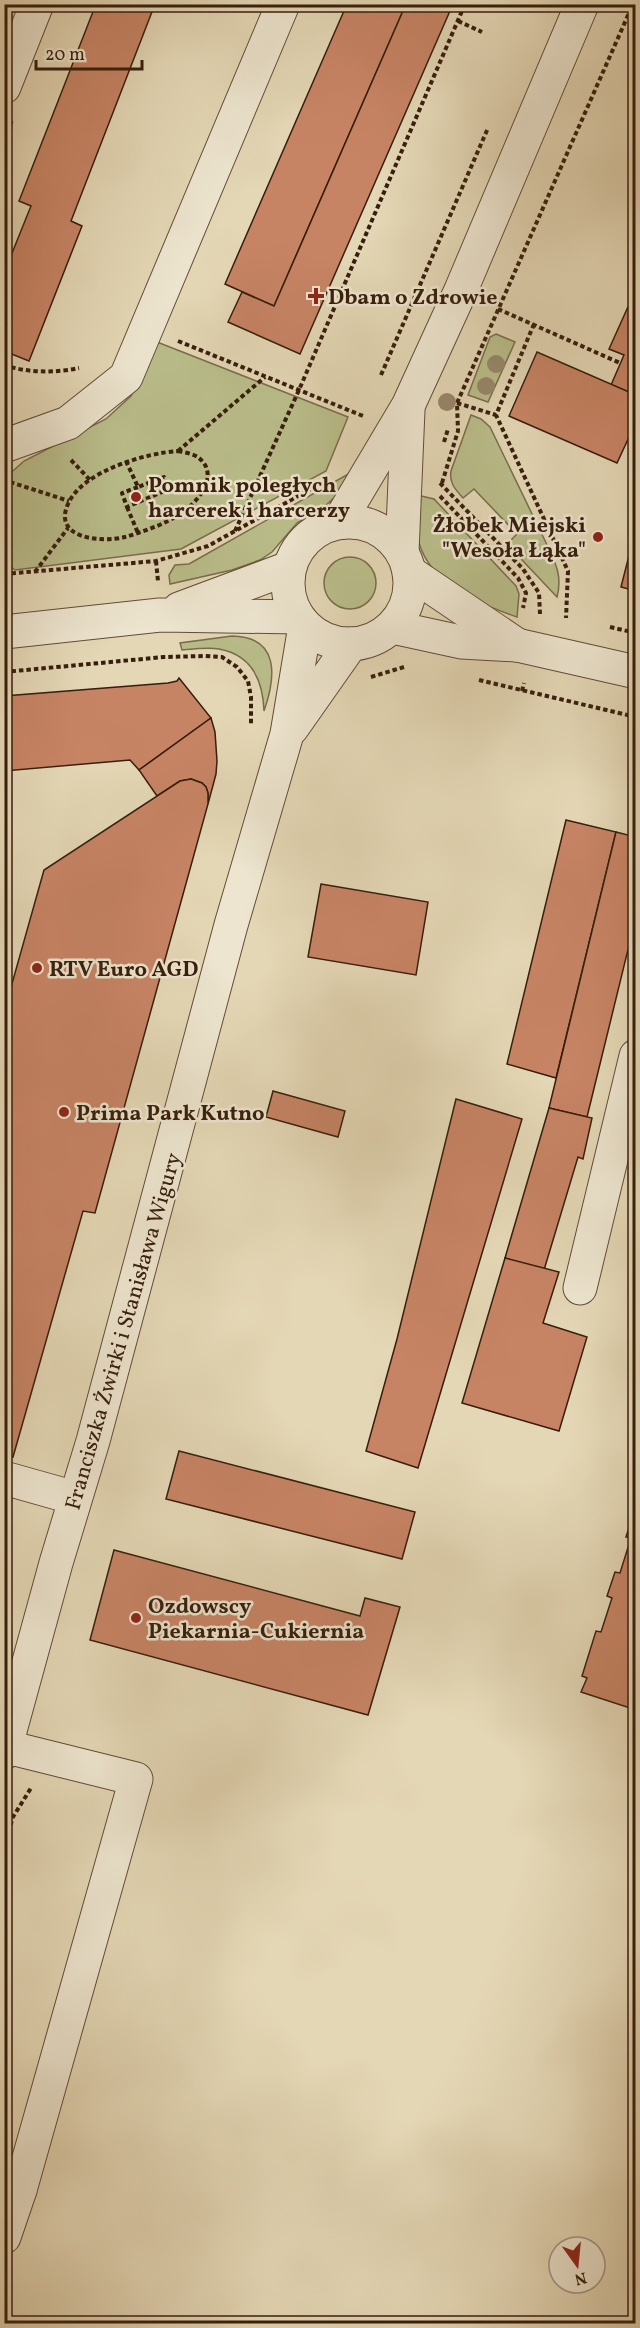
<svg xmlns="http://www.w3.org/2000/svg" width="640" height="2328" font-family="Vollkorn,serif">
  <rect width="100%" height="100%" fill="#e4d7b5"/>
  <filter id="stains"><feTurbulence type="fractalNoise" baseFrequency=".00333" numOctaves="4"/><feColorMatrix values="0 0 0 0 .2 0 0 0 0 .09 0 0 0 0 .02 0 0 0 .5 -.17"/></filter>
  <radialGradient id="worn" r=".72"><stop offset=".6" stop-color="#630" stop-opacity="0"/><stop offset="1" stop-color="#630" stop-opacity=".3"/></radialGradient>
  <!-- green -->
  <g fill="#b9bd8a" stroke="#786e4b" stroke-width="1.5">
    <path d="M496 334 515 342 488 402 468 395 490 337Z"/>
    <path d="M157 342 348 417 326 471 181 549 15 570 5 562V478L24 461 106 419 131 396Z"/>
    <path d="M471 415 481 419 490 427 549 549C557 566 562 578 557 597L507 544 517 534 474 489 463 498C455 489 449 483 451 471Z"/>
    <path d="M350 473 336 496 324 507 297 523 272 552 260 560 232 570 170 584 169 575 175 565 189 564Z"/>
    <path d="M417 495 434 499 516 586 519 594 517 617C457 596 404 570 417 495Z"/>
    <circle cx="350" cy="583" r="26"/>
    <path d="M232 636C280 637 276 677 264 711 263 681 252 655 219 649 208 647 193 649 182 650L180 643Z"/>
  </g>
  <!-- building -->
  <g fill="#c78465" stroke="#371e0c" stroke-width="1.5">
    <path d="M96 4H155L71 221 82 226 29 361 4 351V273L31 206 19 201Z"/>
    <path d="M347 4H406L274 306 225 284Z"/>
    <path d="M406 4H453L300 354 228 322 242 292 274 306Z"/>
    <path d="M636 289V395L611 385 624 355 609 349Z"/>
    <path d="M537 352 636 395V422L617 463 509 416Z"/>
    <path d="M636 528V591L621 587Z"/>
    <path d="M179 678 211 718 139 770 130 760 4 771V696L168 683 177 681Z"/>
    <path d="M211 718 215 732 217 761 216 774 208 804V793L206 787 202 783 191 779 180 781 157 796 139 770Z"/>
    <path d="M191 779 202 783 206 787 208 793V804L95 1213 83 1211 13 1457 4 1455V1012L44 870 180 781Z"/>
    <path d="M566 820 616 832 556 1078 507 1064Z"/>
    <path d="M616 832 636 837V917L587 1117 549 1108Z"/>
    <path d="M321 884 428 902 416 975 308 957Z"/>
    <path d="M273 1091 345 1111 338 1137 266 1117Z"/>
    <path d="M456 1099 522 1119 418 1468 366 1451 397 1339Z"/>
    <path d="M549 1108 592 1118 583 1159 578 1157 544 1270 505 1258Z"/>
    <path d="M505 1258 559 1272 543 1323 587 1337 559 1431 462 1403Z"/>
    <path d="M179 1451 415 1512 402 1559 166 1499Z"/>
    <path d="M634 1512 636 1513V1710L581 1692 587 1678 582 1676 596 1631 601 1632 612 1598 607 1596 615 1572 620 1573 631 1538 626 1537Z"/>
    <path d="M114 1550 360 1616 365 1598 400 1607 368 1715 90 1640Z"/>
  </g>
  <g fill="none" stroke-linecap="round" stroke-linejoin="round">
    <defs>
      <g id="minor">
        <path d="M4 87 37 4"/>
        <path d="M4 446 68 423 126 377 283 4"/>
        <path d="M339 522 408 406 461 290 582 4"/>
        <circle cx="349" cy="583" r="61"/>
        <path d="M402 552 408 410"/>
        <path d="M409 572 517 645"/>
        <path d="M179 609 289 568"/>
        <path d="M392 627 461 642 517 645 636 672"/>
        <path d="M4 632 160 615 298 617"/>
        <path d="M292 728 351 644"/>
        <path d="M580 1288 636 1056"/>
        <path d="M4 1478 75 1498"/>
        <path d="M7 1747 136 1779 20 2190"/>
        <path d="M4 1753 56 1563 93 1441 231 925 287 734 305 626"/>
        <path d="M4 2187 20 2190 4 2237"/>
      </g>
    </defs>
    <!-- minor casing -->
    <use href="#minor" stroke="#624c36" stroke-width="35"/>
    <!-- path -->
    <g stroke="#371e0c" stroke-width="4" stroke-dasharray="4.5 3" stroke-linecap="butt">
      <path d="M458 21 482 32"/>
      <path d="M4 139 12 120"/>
      <path d="M498 309 620 363"/>
      <path d="M534 324 496 415 568 571 566 618"/>
      <path d="M178 341 363 416"/>
      <path d="M4 365C27 373 56 373 79 368"/>
      <path d="M381 375 488 128"/>
      <path d="M457 403 496 415"/>
      <path d="M444 442 448 429"/>
      <path d="M178 451C184 452 194 454 199 458 221 476 196 504 180 514 165 524 143 532 125 537 102 543 50 539 69 502 84 471 146 453 178 451Z"/>
      <path d="M178 451 265 377"/>
      <path d="M71 460 91 481"/>
      <path d="M126 461 138 487 164 477 169 489 127 507 122 493 138 487"/>
      <path d="M10 482 69 501"/>
      <path d="M440 483 523 569 539 593 540 614"/>
      <path d="M442 483 458 431 457 403 633 4"/>
      <path d="M440 496 518 578 526 593 523 608"/>
      <path d="M127 507 138 533"/>
      <path d="M235 531 299 390 465 4"/>
      <path d="M156 561 158 581"/>
      <path d="M35 572 68 528"/>
      <path d="M4 574 156 561 208 546 318 485"/>
      <path d="M610 627 636 633"/>
      <path d="M4 672 164 657 205 656 222 657 237 667 248 681 251 697V725"/>
      <path d="M371 677 404 667"/>
      <path d="M479 680 636 717"/>
      <path d="M522 691 524 683"/>
      <path d="M4 1847 13 1817 31 1788"/>
    </g>
    <!-- minor -->
    <use href="#minor" stroke="#ede5cf" stroke-width="33"/>
  </g>
  <!-- trees -->
  <g fill="#97876a">
    <circle cx="496" cy="364" r="9"/>
    <circle cx="486" cy="386" r="9"/>
    <circle cx="447" cy="402" r="9"/>
  </g>
  <!-- markers -->
  <g fill="#8f2418" stroke="#ede5cf" stroke-width="2">
    <path d="M313 287h6v6h6v6h-6v6h-6v-6h-6v-6h6z"/>
    <circle cx="136" cy="497" r="6"/>
    <circle cx="598" cy="537" r="6"/>
    <circle cx="37" cy="968" r="6"/>
    <circle cx="64" cy="1112" r="6"/>
    <circle cx="136" cy="1618" r="6"/>
  </g>
  <g text-anchor="middle" stroke-width="5" stroke-linejoin="round" paint-order="stroke">
    <!-- poi labels -->
    <g font-size="22" font-weight="bold" fill="#371e0c" stroke="#ede5cf" text-anchor="start">
      <text x="328" y="304">Dbam o Zdrowie</text>
      <text x="148" y="492">Pomnik poległych<tspan x="148" dy="25">harcerek i harcerzy</tspan></text>
      <text x="586" y="532" text-anchor="end">Żłobek Miejski<tspan x="586" dy="25">"Wesoła Łąka"</tspan></text>
      <text x="49" y="976">RTV Euro AGD</text>
      <text x="76" y="1120">Prima Park Kutno</text>
      <text x="148" y="1613">Ozdowscy<tspan x="148" dy="25">Piekarnia-Cukiernia</tspan></text>
    </g>
    <!-- street labels -->
    <g font-size="22" fill="#371e0c" stroke="#ede5cf">
      <text transform="translate(122 1331) rotate(-74)" y="8">Franciszka Żwirki i Stanisława Wigury</text>
    </g>
  </g>
  <!-- margin -->
  <rect width="640" height="2328" fill="none" stroke="#e4d7b5" stroke-width="24"/>
  <rect x="6" y="6" width="628" height="2316" fill="none" stroke="#371e0c" stroke-width="3"/>
  <rect x="12" y="12" width="616" height="2304" fill="none" stroke="#371e0c" stroke-width="1.5"/>
  <!-- north arrow -->
  <g transform="translate(577 2265) rotate(165)"><circle r="28" fill="#ede5cf" stroke="#a49581" stroke-width="1.5"/>
  <path d="M0-4.5L10 22L0 15L-10 22Z" fill="#8f2418"/>
  <text y="-9" font-size="16" font-weight="bold" text-anchor="middle" fill="#371e0c">N</text>
  </g>
  <!-- scale -->
  <path d="M36 60v9h106v-9" fill="none" stroke="#371e0c" stroke-width="3"/>
  <text x="45" y="60" font-size="18" fill="#371e0c" stroke="#ede5cf" stroke-width="4.5" paint-order="stroke">20 m</text>
  <rect width="100%" height="100%" filter="url(#stains)"/>
  <rect width="100%" height="100%" fill="url(#worn)"/>
</svg>
